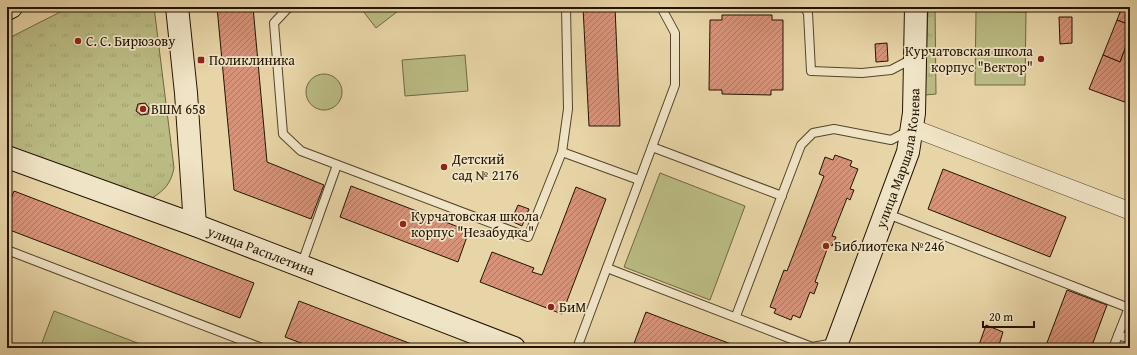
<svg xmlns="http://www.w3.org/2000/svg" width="1137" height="355" font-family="'Gentium Book Plus',serif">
  <defs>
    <pattern id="grass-tufts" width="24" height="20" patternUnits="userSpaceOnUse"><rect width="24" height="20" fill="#bbbc84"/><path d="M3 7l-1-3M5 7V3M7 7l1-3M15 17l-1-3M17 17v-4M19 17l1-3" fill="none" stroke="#a0a170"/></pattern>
    <pattern id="building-hatch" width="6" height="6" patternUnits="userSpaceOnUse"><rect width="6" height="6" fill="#d6937a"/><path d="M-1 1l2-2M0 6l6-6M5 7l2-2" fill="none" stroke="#ad7762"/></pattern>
  </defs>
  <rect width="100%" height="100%" fill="#e8d5a7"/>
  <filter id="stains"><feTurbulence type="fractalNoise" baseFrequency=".005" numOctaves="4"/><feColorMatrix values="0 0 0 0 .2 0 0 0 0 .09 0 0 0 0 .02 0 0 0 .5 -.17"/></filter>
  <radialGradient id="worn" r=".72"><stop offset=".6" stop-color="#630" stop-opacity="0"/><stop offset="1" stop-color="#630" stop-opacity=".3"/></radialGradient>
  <!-- grass -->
  <g fill="url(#grass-tufts)" stroke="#6f6842">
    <path d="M70 7H154L174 168C171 183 165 190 152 198L7 149V39Z"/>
    <path d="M928 7H935L936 94 925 95Z"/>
  </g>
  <!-- green -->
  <g fill="#bbbc84" stroke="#6f6842">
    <path d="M360 7H411L398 11 376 28Z"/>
    <path d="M976 11 1026 12 1025 85H975Z"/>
    <path d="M465 55 468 91 405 96 402 60Z"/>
    <circle cx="324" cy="92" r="18"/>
    <path d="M660 173 745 206 710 300 624 267Z"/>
    <path d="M54 311 140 344 139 348H40Z"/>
  </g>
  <!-- building -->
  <g fill="url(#building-hatch)" stroke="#231401">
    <path d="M217 7H253L267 162 324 185 311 219 234 190Z"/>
    <path d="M583 7H615L620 126H589Z"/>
    <path d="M1122 7H1130V25L1117 20Z"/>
    <path d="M722 15H772V20H783V90H771V95L722 94V90H709L710 20H722Z"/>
    <path d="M1059 17H1072V43L1060 44Z"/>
    <path d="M1117 20 1130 25V36L1120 62 1103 55Z"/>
    <path d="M1130 36V104L1089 89 1103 55 1120 62Z"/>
    <path d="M887 43 888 61 876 62 875 44Z"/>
    <path d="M145 103 149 108 148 114 141 115 136 111 138 104Z"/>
    <path d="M835 155 852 161 850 166 858 169 850 189 854 190 850 200 847 198 832 236 836 237 832 246 829 244 815 282 818 283 814 294 810 292 800 318 793 315 791 320 774 313 776 309 770 307 784 270 787 271 824 176 819 174 825 157 833 160Z"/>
    <path d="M943 169 1066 217 1050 257 928 209Z"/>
    <path d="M351 186 469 231 458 262 340 217Z"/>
    <path d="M576 187 606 199 562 314 480 282 492 252 534 268 532 272 542 275Z"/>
    <path d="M14 191 254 283 240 318 7 229V209Z"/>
    <path d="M518 205 529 209 522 226 511 221Z"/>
    <path d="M1067 290 1107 305 1091 348H1045Z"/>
    <path d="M299 301 422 348H314L285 337Z"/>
    <path d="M646 312 672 322 742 348H638L633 346Z"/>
    <path d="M986 325 1003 332 998 348H978Z"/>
  </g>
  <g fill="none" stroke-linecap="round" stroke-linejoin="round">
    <defs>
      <g id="lane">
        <path d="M289 7 274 23 283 134 301 151 528 237 562 152 568 109 566 7"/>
        <path d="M804 7 808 13 811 71 862 73 891 70 912 59"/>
        <path d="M652 147 782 196"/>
        <path d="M562 152 639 180"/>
        <path d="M885 213 1129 308"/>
        <path d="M7 250 262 348"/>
        <path d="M301 266 337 165"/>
        <path d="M607 268 812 347 835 343"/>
        <path d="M736 316 801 145 813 133 834 129 891 140 908 131"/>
        <path d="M1118 335 1130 339"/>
        <path d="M577 348 675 85V33L661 7"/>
        <path d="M1113 348 1130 305"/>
      </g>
      <path id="street" d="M913 128 1130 211"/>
      <g id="secondary">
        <path d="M177 7 186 93 195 225"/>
        <path d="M7 9 11 7"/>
        <path id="s1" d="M7 157 195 225 514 348"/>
        <path id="s2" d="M835 348 908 152 914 113 916 7"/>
      </g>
    </defs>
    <!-- lane casing -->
    <use href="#lane" stroke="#54442a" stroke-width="10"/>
    <!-- street casing -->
    <use href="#street" stroke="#54442a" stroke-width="18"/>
    <!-- secondary casing -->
    <use href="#secondary" stroke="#231401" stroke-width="24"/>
    <!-- lane -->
    <use href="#lane" stroke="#f0e4c6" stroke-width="8"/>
    <!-- street -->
    <use href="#street" stroke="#f0e4c6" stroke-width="17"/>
    <!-- secondary -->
    <use href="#secondary" stroke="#f0e4c6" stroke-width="22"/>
  </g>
  <!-- markers -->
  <g fill="#8f2418" stroke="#f0e4c6" stroke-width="1.5">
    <circle cx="78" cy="41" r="4"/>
    <circle cx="1041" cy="59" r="4"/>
    <rect x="197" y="56" width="8" height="8" rx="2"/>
    <circle cx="143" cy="109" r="4"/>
    <circle cx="444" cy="167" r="4"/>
    <circle cx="403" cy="224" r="4"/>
    <circle cx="826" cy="246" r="4"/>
    <circle cx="551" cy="307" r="4"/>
  </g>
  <g text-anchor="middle" stroke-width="3.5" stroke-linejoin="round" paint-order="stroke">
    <!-- poi labels -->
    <g font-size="14" fill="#231401" stroke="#f0e4c6" text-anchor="start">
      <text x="86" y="46">С. С. Бирюзову</text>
      <text x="1033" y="56" text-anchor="end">Курчатовская школа<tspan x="1033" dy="16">корпус "Вектор"</tspan></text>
      <text x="209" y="65">Поликлиника</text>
      <text x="151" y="114">ВШM 658</text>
      <text x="452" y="164">Детский<tspan x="452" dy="16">сад № 2176</tspan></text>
      <text x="411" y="221">Курчатовская школа<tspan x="411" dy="16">корпус "Незабудка"</tspan></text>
      <text x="834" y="251">Библиотека №246</text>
      <text x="559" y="312">БиМ</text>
    </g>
    <!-- street labels -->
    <g font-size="14" fill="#231401" stroke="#f0e4c6">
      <text dy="5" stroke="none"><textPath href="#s2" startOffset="201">улица Маршала Конева</textPath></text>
      <text dy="5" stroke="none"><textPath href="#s1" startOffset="271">улица Расплетина</textPath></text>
    </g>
  </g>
  <!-- margin -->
  <rect width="1137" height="355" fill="none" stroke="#e8d5a7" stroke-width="24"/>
  <rect x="8" y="8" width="1121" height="339" fill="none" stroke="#231401" stroke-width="2"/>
  <rect x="12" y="12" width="1113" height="331" fill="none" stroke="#231401"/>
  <!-- scale -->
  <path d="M983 321v6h51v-6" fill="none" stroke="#231401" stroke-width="2"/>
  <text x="989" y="321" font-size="12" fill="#231401" stroke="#f0e4c6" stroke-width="3" paint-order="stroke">20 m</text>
  <rect width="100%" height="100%" filter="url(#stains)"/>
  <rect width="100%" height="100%" fill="url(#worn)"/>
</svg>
